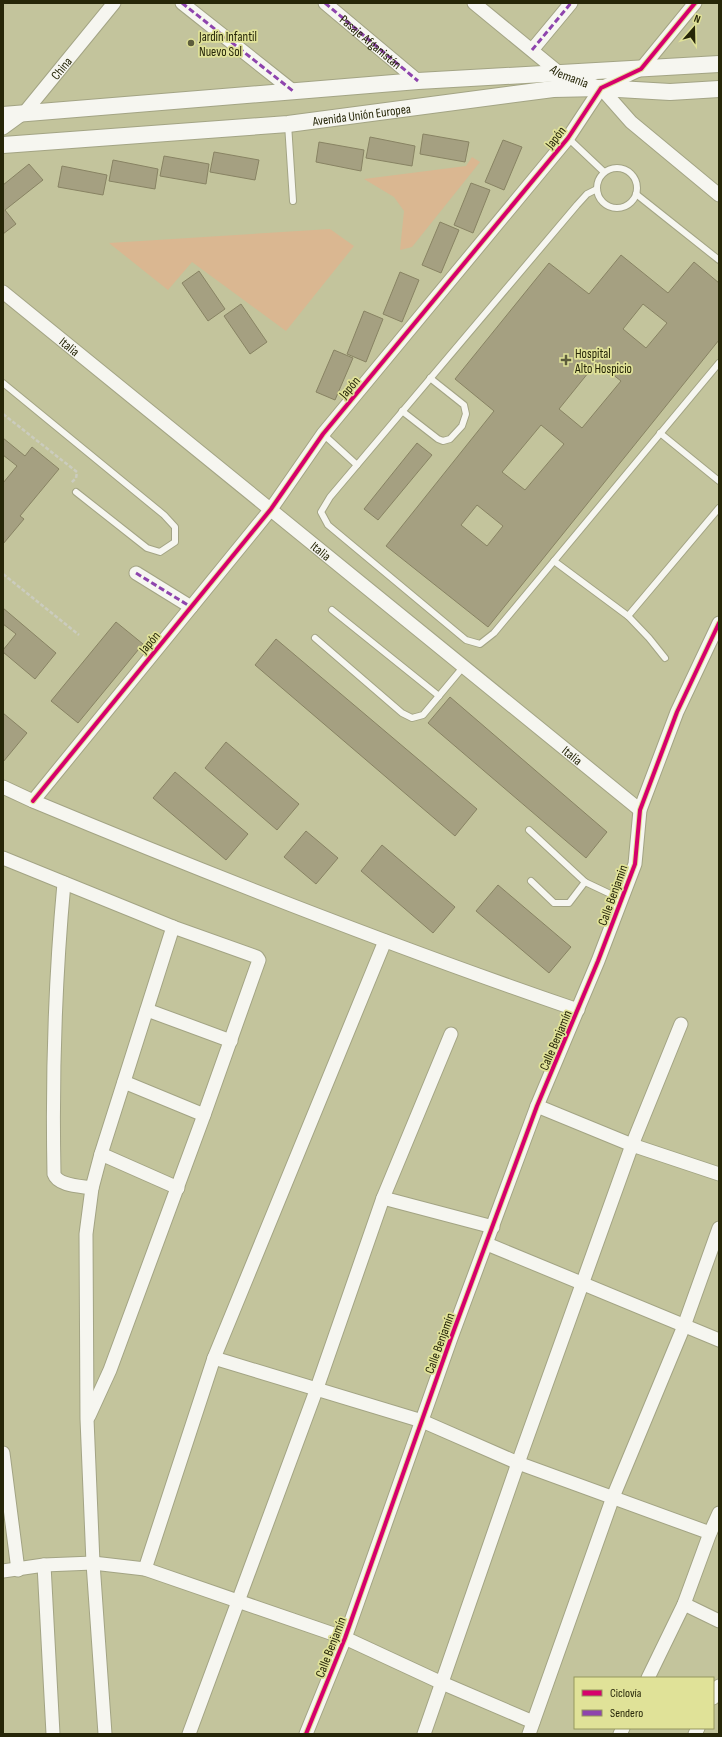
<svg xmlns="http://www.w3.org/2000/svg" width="722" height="1737" font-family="'Sofia Sans Condensed',sans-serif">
  <rect width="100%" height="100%" fill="#c3c49c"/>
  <!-- green -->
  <g fill="#dab791">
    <path d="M472 157 480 162 412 247 400 250 404 211 394 197 364 179 466 166Z"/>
    <path d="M330 229 354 246 286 331 192 262 168 290 109 243Z"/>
  </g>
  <!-- building -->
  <g fill="#a5a081" stroke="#888363" fill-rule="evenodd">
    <path d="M423 134 469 142 465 162 420 154Z"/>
    <path d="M370 137 415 146 412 166 366 158Z"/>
    <path d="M503 140 522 147 504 190 485 182Z"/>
    <path d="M319 142 364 150 361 171 316 162Z"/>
    <path d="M214 152 259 160 255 180 210 172Z"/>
    <path d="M164 156 209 164 206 184 160 176Z"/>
    <path d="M113 160 158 169 155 189 109 181Z"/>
    <path d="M29 164 43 180 5 210 16 224 3 234V185Z"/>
    <path d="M62 166 107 175 103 195 58 187Z"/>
    <path d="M471 183 490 190 473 233 454 225Z"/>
    <path d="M440 222 459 230 441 273 422 265Z"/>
    <path d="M621 255 668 293 694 262 719 283V340L488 627 386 546 494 411 455 379 549 263 589 294ZM643 304 667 323 646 348 623 329ZM597 362 621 381 582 428 559 409ZM541 425 564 444 525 490 502 472ZM477 505 503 526 487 546 461 525Z"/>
    <path d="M199 271 225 309 208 321 182 283Z"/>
    <path d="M400 272 419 280 402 322 383 314Z"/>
    <path d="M241 304 267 342 250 354 224 316Z"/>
    <path d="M364 311 383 319 366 362 347 354Z"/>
    <path d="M334 350 353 358 335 400 316 392Z"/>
    <path d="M3 438 25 456 32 447 59 469 20 516 24 519 3 544V483L17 466 3 455Z"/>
    <path d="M417 443 432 455 378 520 364 509Z"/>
    <path d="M3 608 56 653 35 679 3 652V650L16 634 3 624Z"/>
    <path d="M116 622 143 644 78 723 51 701Z"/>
    <path d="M276 639 477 809 455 836 255 665Z"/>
    <path d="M450 697 607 832 586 858 428 723Z"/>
    <path d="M3 713 27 733 3 762Z"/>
    <path d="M226 742 299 804 277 830 205 768Z"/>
    <path d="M175 772 248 834 226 860 153 798Z"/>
    <path d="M306 831 338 858 316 884 284 857Z"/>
    <path d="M382 845 455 907 433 933 361 871Z"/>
    <path d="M498 885 571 947 549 973 476 911Z"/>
  </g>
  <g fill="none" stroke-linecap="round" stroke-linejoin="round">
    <defs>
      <g id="service">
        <path d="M288 124 293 201"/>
        <path d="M568 138 604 172"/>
        <circle cx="617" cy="188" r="20"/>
        <path d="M597 189 587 194 577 205 330 497 321 512 328 525 466 640 480 644 494 633 719 363"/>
        <path d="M636 194 719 260"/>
        <path d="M3 383 164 515 175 527V542L160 552 147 548 76 492"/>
        <path d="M402 411 438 439 443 441 450 439 462 426 466 414 464 405 430 378"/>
        <path d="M660 433 719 481"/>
        <path d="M323 434 357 465"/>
        <path d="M554 561 628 616 649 638 665 658"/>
        <path d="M332 610 439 696"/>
        <path d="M628 616 719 508"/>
        <path d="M315 638 402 713 412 718 423 715 464 666"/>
        <path d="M529 830 585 882 621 899"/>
        <path d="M531 881 554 903H569L585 882"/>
      </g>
      <g id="minor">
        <path d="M182 3 293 91"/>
        <path id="s1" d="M325 3 418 81"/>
        <path id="s2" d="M474 3 558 72 601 88 631 122 719 195"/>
        <path d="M532 50 571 3"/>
        <path id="s3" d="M3 128 25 112 114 3"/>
        <path id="s4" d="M3 292 640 810"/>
        <path d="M136 573 191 607"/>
        <path d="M3 787 33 801C213 876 394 947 578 1010"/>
        <path d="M33 801 271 509 323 434 568 138 601 88 641 69 695 3"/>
        <path d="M3 858 173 927 257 957 259 960 204 1115 110 1370 89 1416"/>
        <path d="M64 883C55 980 52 1076 54 1174 58 1186 81 1186 92 1188"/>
        <path d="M147 1010 231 1041"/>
        <path d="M124 1082 204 1115"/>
        <path d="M537 1106 632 1145 719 1174"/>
        <path d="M101 1154 178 1188"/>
        <path d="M383 1198 493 1227"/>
        <path d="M487 1244 719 1340"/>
        <path d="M214 1358 422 1421 518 1463 710 1533"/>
        <path d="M3 1453 18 1570"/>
        <path d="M44 1565 53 1734"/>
        <path d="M145 1569 214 1358 385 941"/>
        <path d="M3 1571 44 1565 93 1563 145 1569 345 1638 442 1683 533 1722"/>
        <path d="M684 1604 719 1621"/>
        <path d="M648 1678 684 1604 710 1533 719 1513"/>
        <path d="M713 1698 719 1686"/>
        <path d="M105 1734 93 1563 87 1419 86 1234 92 1188 101 1154 173 927"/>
        <path d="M189 1734 317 1388 383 1198 451 1034"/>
        <path d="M306 1734 345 1638 451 1338 537 1106 598 961 635 864 640 810 677 712 719 623"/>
        <path d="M424 1734 518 1463 632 1145 681 1024"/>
        <path d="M529 1734 613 1497 684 1326 719 1228"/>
        <path d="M620 1734 623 1728"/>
        <path d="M695 1734 698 1728"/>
      </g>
      <g id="tertiary">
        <path d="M3 115 418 81 719 64"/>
        <path id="s5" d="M3 145 288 124 553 89 601 88 670 92 719 89"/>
      </g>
    </defs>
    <!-- service casing -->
    <use href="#service" stroke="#a3a484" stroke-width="8"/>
    <!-- minor casing -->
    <use href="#minor" stroke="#a3a484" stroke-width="15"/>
    <!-- tertiary casing -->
    <use href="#tertiary" stroke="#a3a484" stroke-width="18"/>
    <!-- path -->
    <g stroke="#cbccbe" stroke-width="2.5" stroke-dasharray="4 2" stroke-linecap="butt">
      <path d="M3 414 77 472 76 478 71 483"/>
      <path d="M3 574 79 635"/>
    </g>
    <!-- service -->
    <use href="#service" stroke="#f6f6f0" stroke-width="6"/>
    <!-- minor -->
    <use href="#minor" stroke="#f6f6f0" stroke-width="13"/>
    <!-- tertiary -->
    <use href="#tertiary" stroke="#f6f6f0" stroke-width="16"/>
    <!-- quiet -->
    <g stroke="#8e44ad" stroke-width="3" stroke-dasharray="6 3" stroke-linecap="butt">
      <path d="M182 3 293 91"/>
      <path d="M325 3 418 81"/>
      <path d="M532 50 571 3"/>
      <path d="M136 573 191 607"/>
    </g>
    <defs>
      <g id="cycleway">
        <path d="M33 801 271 509 323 434 568 138 601 88 641 69 695 3"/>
        <path d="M306 1734 345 1638 451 1338 537 1106 598 961 635 864 640 810 677 712 719 623"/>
      </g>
    </defs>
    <!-- cycleway casing -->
    <use href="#cycleway" stroke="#e0e298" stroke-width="6"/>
    <!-- cycleway -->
    <use href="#cycleway" stroke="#d6006c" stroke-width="4"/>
  </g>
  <!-- markers -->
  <g fill="#5d5d3c" stroke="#e0e298" stroke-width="1.5">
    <circle cx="191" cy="43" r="4"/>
    <path d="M564 354h4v4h4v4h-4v4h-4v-4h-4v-4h4z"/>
  </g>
  <g text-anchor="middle" stroke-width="3.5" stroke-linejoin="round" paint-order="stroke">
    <!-- poi labels -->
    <g font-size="13" fill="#262608" stroke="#e0e298" text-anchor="start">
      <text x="199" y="41">Jardín Infantil<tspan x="199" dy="15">Nuevo Sol</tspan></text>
      <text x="575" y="358">Hospital<tspan x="575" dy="15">Alto Hospicio</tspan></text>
    </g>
    <!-- street labels -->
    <g font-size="13" fill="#262608" stroke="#e0e298">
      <text dy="5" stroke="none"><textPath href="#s1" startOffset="60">Pasaje Afganistán</textPath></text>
      <text dy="5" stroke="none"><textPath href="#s3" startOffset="84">China</textPath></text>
      <text dy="5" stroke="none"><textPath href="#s2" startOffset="121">Alemania</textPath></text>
      <text dy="5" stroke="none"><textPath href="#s5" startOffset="360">Avenida Unión Europea</textPath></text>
      <text transform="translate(555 137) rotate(-52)" y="5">Japón</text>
      <text dy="5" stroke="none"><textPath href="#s4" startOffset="86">Italia</textPath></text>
      <text transform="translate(349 387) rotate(-50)" y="5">Japón</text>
      <text dy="5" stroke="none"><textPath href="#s4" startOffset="410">Italia</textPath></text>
      <text transform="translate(149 642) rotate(-50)" y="5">Japón</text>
      <text dy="5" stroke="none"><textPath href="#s4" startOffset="734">Italia</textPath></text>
      <text transform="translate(612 895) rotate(-70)" y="5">Calle Benjamin</text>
      <text transform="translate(555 1040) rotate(-67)" y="5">Calle Benjamín</text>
      <text transform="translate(439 1343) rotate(-70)" y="5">Calle Benjamín</text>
      <text transform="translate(330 1647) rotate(-69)" y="5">Calle Benjamín</text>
    </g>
  </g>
  <!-- border -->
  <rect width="722" height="1737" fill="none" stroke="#262608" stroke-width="8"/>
  <!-- legend -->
  <rect x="574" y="1677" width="140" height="52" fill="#e0e298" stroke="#96975e"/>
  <rect x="582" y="1690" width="20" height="6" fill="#d6006c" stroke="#96975e"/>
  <text x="610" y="1697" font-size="12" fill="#262608">Ciclovía</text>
  <rect x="582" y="1710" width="20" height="6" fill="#8e44ad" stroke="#96975e"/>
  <text x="610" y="1717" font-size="12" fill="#262608">Sendero</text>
  <!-- north arrow -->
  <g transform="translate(694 28) rotate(20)" stroke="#e0e298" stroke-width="3" paint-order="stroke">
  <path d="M0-3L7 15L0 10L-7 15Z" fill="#262608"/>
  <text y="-6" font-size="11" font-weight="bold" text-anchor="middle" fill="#262608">N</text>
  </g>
</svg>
